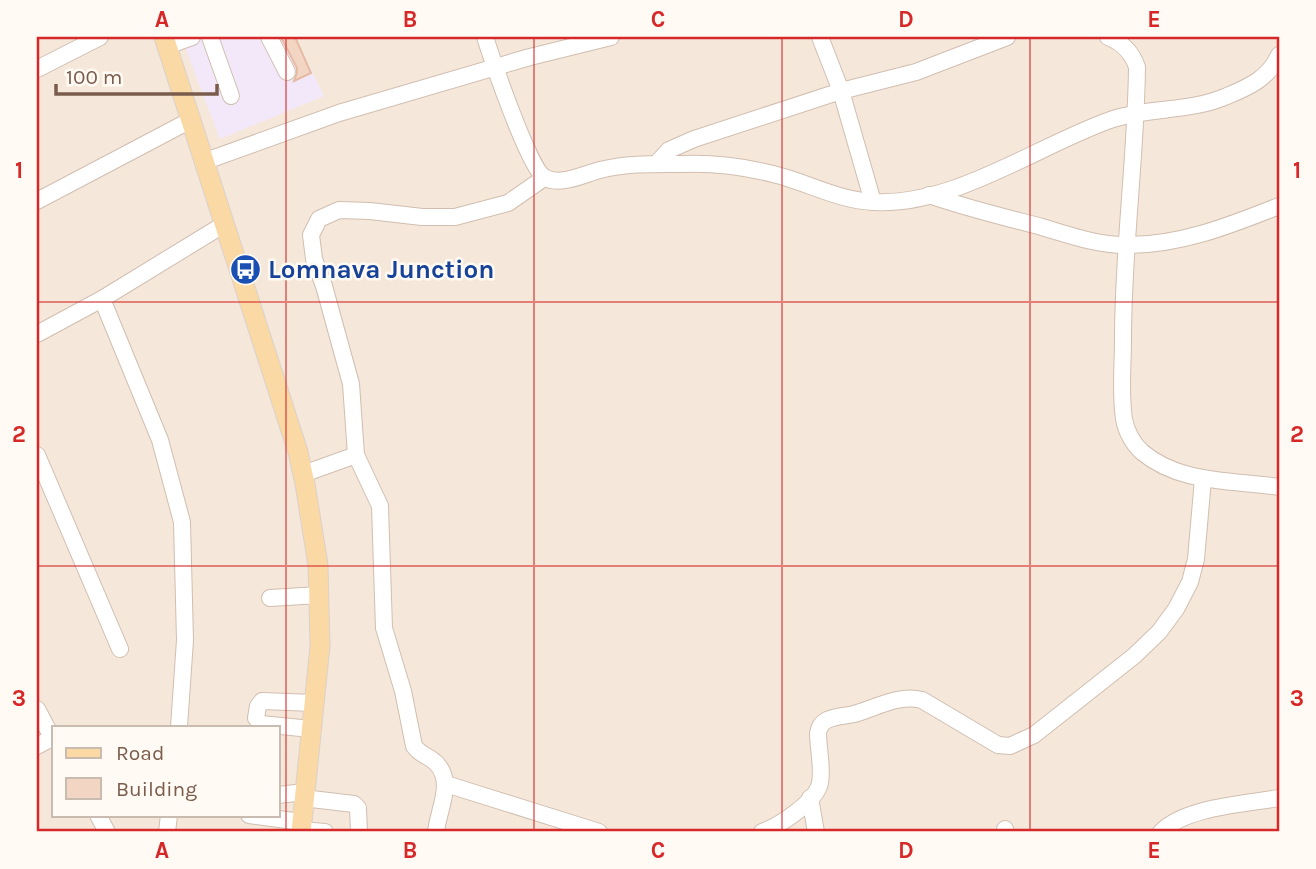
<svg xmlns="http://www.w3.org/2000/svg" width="1316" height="869" font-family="Karla,sans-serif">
  <rect width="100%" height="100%" fill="#fdf6ec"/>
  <!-- residential -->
  <path fill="#f5e8da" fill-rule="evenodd" d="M37 37H1279V832H37ZM54 727H278V815H54Z"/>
  <!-- education -->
  <path fill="#f3e8fa" d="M181 37H295L324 96 220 139Z"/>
  <!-- building -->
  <path fill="#f3d5c3" stroke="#e6bba3" stroke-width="2" d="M281 37H295L311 73 294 81 297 73V68Z"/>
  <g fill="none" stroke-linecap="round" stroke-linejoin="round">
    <defs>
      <g id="minor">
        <path d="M210 37 231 96"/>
        <path d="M269 37 287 72"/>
        <path d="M485 37C492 59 529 168 544 177 559 187 584 174 600 170 627 163 656 164 684 164 713 163 745 167 773 174 807 182 839 201 875 202 955 206 1040 144 1113 119 1150 107 1191 112 1227 96 1249 87 1269 78 1279 55"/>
        <path d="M820 37 841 91 873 202"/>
        <path d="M1108 37C1123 43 1132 52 1137 67 1136 158 1123 248 1123 339 1123 366 1120 393 1124 419 1126 431 1133 444 1142 452 1180 484 1233 480 1279 487"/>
        <path d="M167 46 192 37"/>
        <path d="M37 69 100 37"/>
        <path d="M203 162 339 113 530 57 611 37"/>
        <path d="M656 164 669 150 694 139 841 91 916 72 1007 37"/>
        <path d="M929 195C966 208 1004 217 1042 227 1069 235 1097 245 1125 245 1179 246 1231 225 1279 206"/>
        <path d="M37 201 189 121"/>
        <path d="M102 299 160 440 182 522 185 640 179 727"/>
        <path d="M37 334 102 299 223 225"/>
        <path d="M37 455 120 649"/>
        <path d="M303 474 356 455"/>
        <path d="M270 598 319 595"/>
        <path d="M37 709 54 741"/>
        <path d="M311 729 261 724 256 718 258 706 262 701 314 703"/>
        <path d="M37 746 52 738"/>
        <path d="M446 784 599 832"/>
        <path d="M278 795 304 792"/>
        <path d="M303 798 354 804 358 808 359 832"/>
        <path d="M810 798 816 832"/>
        <path d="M98 815 107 832"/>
        <path d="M249 815 301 822"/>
        <path d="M1005 829 1006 832"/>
        <path d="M301 830 325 832"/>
        <path d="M167 832 169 815"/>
        <path d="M436 832C438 810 455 782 436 763 429 756 420 755 414 746L403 691 384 628 380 506 356 455 351 384 324 286 314 259 311 235 319 219 339 210 370 211 422 217H455L508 203 544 178"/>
        <path d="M762 832C779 826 816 802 820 783 823 768 818 748 818 733 819 727 821 723 827 720 835 716 845 716 854 714 876 708 898 694 922 700L998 745 1010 746 1034 735 1134 656 1159 632 1176 609 1190 582 1196 559 1203 479"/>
        <path d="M1161 832C1185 807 1245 804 1279 798"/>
      </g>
      <path id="major" d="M164 37 298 452 305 484 318 565 320 646 301 832"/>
    </defs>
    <!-- minor casing -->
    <use href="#minor" stroke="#d1beb0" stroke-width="18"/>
    <!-- major casing -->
    <use href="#major" stroke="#dad1cd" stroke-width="21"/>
    <!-- minor -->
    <use href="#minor" stroke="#fff" stroke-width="16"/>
    <!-- major -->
    <use href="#major" stroke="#fbd9a5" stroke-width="19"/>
  </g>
  <!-- grid -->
  <path fill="none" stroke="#d62828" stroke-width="2" stroke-opacity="0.55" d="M286 37V832M534 37V832M782 37V832M1030 37V832M37 302H1279M37 566H1279"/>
  <!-- icons -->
  <defs>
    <symbol id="bus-disc" viewBox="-11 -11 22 22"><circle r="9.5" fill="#1a4fb4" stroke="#fffaf3"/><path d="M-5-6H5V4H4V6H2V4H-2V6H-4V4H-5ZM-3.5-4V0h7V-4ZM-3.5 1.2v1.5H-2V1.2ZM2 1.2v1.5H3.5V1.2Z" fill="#fff"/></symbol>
  </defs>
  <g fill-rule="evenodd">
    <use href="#bus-disc" x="228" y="252" width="35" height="35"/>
  </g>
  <g text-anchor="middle" stroke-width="5" stroke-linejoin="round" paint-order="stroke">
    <!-- transit labels -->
    <g font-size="26" font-weight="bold" fill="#164399" stroke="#fffaf3" text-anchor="start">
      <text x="268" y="278">Lomnava Junction</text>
    </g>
  </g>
  <!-- border -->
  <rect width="1316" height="869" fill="none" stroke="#fffaf3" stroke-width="77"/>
  <!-- legend -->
  <rect x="52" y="726" width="228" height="91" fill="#fffaf3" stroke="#cabbb1" stroke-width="2"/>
  <rect x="66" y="748" width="35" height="10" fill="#fbd9a5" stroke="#cabbb1" stroke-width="2"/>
  <text x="116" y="760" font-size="21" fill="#7a5c4d">Road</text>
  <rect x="66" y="778" width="35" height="21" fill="#f3d5c3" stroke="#cabbb1" stroke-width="2"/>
  <text x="116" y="796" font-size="21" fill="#7a5c4d">Building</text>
  <!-- scale -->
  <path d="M56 84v10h161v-10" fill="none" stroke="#7a5c4d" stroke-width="3.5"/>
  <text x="66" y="84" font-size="21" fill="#7a5c4d" stroke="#fffaf3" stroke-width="5" paint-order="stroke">100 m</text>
  <rect x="38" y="38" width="1240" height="792" fill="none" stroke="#d62828" stroke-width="2.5"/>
  <g font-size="23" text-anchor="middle" font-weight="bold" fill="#d62828">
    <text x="162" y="27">A</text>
    <text x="410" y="27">B</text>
    <text x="658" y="27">C</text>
    <text x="906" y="27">D</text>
    <text x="1154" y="27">E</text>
    <text x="19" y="178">1</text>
    <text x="1297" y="178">1</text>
    <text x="19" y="442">2</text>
    <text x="1297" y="442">2</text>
    <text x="19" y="706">3</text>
    <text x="1297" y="706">3</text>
    <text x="162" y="858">A</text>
    <text x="410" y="858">B</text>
    <text x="658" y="858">C</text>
    <text x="906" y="858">D</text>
    <text x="1154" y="858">E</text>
  </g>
</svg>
